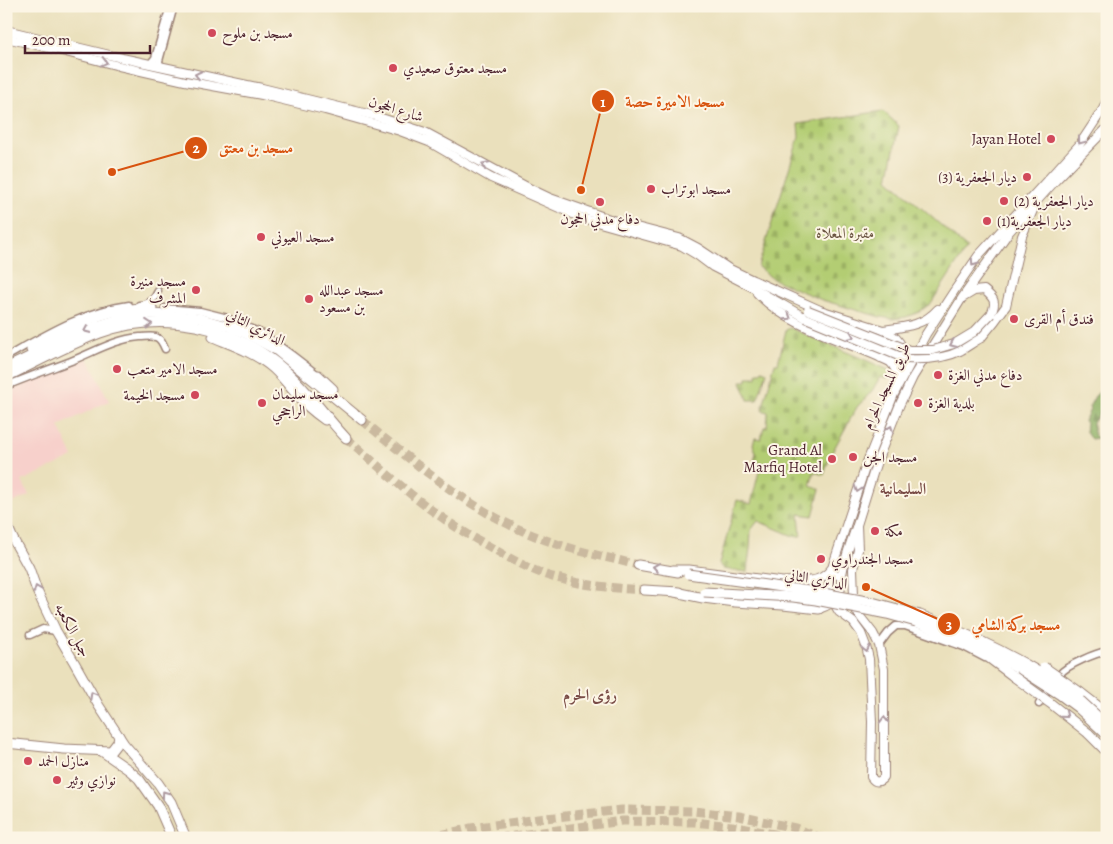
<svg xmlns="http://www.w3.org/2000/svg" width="1113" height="844" font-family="Alegreya,Amiri,serif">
  <defs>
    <pattern id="forest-firs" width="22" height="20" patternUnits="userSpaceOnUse" patternTransform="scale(1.25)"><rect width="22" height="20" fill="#8eb065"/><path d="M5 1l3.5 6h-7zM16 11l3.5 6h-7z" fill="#768f53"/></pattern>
    <pattern id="cemetery-stones" width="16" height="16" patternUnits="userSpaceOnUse" patternTransform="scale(1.25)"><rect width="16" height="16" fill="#b3cd73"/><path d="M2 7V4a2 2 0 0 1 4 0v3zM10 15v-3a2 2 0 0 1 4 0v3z" fill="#9bb064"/></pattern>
  </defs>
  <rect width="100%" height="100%" fill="#fcf5e5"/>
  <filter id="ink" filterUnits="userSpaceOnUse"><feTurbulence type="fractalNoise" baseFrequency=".02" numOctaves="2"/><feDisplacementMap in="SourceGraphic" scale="10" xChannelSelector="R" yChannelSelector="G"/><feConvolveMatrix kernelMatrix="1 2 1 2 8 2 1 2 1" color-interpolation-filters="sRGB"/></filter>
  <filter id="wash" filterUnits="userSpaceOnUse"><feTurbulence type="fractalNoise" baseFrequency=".0096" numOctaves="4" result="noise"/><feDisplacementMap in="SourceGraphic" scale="20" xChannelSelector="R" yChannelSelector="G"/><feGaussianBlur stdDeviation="1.12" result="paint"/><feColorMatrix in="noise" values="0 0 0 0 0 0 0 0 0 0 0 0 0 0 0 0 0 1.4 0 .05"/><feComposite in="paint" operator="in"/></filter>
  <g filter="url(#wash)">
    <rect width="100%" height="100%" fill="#eae0bc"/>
    <!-- built -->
    <path fill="#f7d0cb" d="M88 358 109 401 59 426 73 457 22 481 29 495 6 506V392Z"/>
    <!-- forest -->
    <path fill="url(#forest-firs)" stroke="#6c6848" d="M1100 391C1101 393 1103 397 1103 399 1104 407 1097 417 1093 423L1094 434 1097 438 1091 439C1087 435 1084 430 1086 423L1084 421 1090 410 1089 407 1095 396Z"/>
    <!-- cemetery -->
    <g fill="url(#cemetery-stones)" stroke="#7e764f">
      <path d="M883 111 899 126 888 179 967 248 931 303 919 312 906 317 893 319 880 317 822 300 773 279 758 267 799 137 798 124Z"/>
      <path d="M790 328 889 370 890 373 887 379 880 377 872 391 857 407 830 456 824 475 814 472 810 486 820 489 813 516 799 514 801 536H793L758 521 751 530 750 548 747 572 723 569 719 564 737 500 751 504 761 463 754 461 756 453 753 444 755 438 761 439 764 427H767L768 412 762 410 775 363H778L786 330Z"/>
      <path d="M762 370 767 372 757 400H748C747 393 742 388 741 381H747V377H757V372H761Z"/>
    </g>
  </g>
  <g filter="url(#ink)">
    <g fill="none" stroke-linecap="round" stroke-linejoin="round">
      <!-- highway-tunnel -->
      <g stroke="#cab99f" stroke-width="9" stroke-dasharray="9 4.5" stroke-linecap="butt">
        <path d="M362 420C418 466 474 514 543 539 574 551 606 557 638 565"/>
        <path d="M346 438C377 464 406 493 440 516 456 528 474 538 492 548 509 558 527 568 546 575 579 585 610 588 644 590"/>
        <path d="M428 838 471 828 546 818 622 810 694 811 739 816 795 828 821 838"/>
        <path d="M499 838 622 821 694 822 732 826 774 834 784 838"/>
      </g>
      <defs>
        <g id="minor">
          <path d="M150 64 155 58 170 6"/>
          <path d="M160 66 159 61 174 6"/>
          <path d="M139 305C149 304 154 300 158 291"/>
          <path d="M165 308 200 311 224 317 263 334 292 355 318 375"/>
          <path d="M6 357C45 335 84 311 129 305"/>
          <path d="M6 386C28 377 50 369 71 361 94 352 115 339 140 337 145 337 151 336 156 337 161 339 163 344 165 349"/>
          <path d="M30 635 43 629 56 631"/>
          <path d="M879 645 888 633 896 626H905L964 647 985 658"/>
          <path d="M1039 704C1046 694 1052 682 1060 674 1067 665 1096 653 1107 651"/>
        </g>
        <g id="major">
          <path d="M6 30 122 58 262 88 372 115 425 132 529 188 550 198 621 223 679 238 698 248 728 268 753 280 820 310 883 330 896 338 900 343V353L894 359 881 358"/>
          <path d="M6 38 58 50 119 66 185 81 262 95 325 110 400 131 429 142 491 178 582 218 682 246 697 255 713 267 750 286 806 318"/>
          <path d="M1107 100 1103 109 1080 144 978 256 954 291 926 334 894 394 867 462 833 565 829 585 830 597 839 612 853 622 861 633 866 646 869 659 872 722 871 777C875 783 879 783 884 777V669L879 645 873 633 862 619 857 612 854 595 853 569 858 550 857 525 876 464 900 404 913 377 962 298 1009 232 1056 180 1107 128"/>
          <path d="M757 293C792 330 846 340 890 362 898 370 897 377 895 387"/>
          <path d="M964 297 974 291 984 290C994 298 997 302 991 314"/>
          <path d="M883 330C905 327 923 326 938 309"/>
          <path d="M981 338 995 321 1006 306 1022 236 1034 208"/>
          <path d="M812 596 813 588 810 581C820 579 826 576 832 568L833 573 837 575H840L842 572"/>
          <path d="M819 609C825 607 832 604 836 599 841 594 841 587 841 581 843 562 850 545 856 527"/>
        </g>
        <g id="highway">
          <path d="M213 337C232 345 253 352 269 365 280 373 287 384 296 394 304 404 315 413 325 420"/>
          <path d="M31 350C60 333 90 315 124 310 133 308 143 308 152 308"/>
          <path d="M6 368 87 329 119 319 151 314 168 315 199 318 230 327 247 334 276 350 362 420"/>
          <path d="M318 375 333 389"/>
          <path d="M6 377C37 362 68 345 100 333 162 310 236 326 285 370 308 390 325 416 346 438"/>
          <path d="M6 523 13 539 29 568 37 591 56 631 74 662 99 706 124 744 158 783 171 802 186 838"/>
          <path d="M638 565 678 572"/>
          <path d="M673 570H689L782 582 810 581"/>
          <path d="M644 590 679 592"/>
          <path d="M675 592 703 598 735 602 783 605 819 609"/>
          <path d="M920 615C961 631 1001 649 1039 672"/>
          <path d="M916 622 969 643 1006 661 1034 678"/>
          <path d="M981 652 1013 676"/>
          <path d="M1081 693 1107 713"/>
          <path d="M1088 733 1107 752"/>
          <path d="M6 743 64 749 111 751 118 742 119 736"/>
          <path d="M103 752 129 770 139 779 158 806 172 838"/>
        </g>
      </defs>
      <!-- minor casing -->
      <use href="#minor" stroke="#9a8074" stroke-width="9"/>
      <!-- major casing -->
      <use href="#major" stroke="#9a8074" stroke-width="10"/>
      <!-- highway casing -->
      <use href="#highway" stroke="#9a8074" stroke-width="11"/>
      <!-- minor -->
      <use href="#minor" stroke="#fff" stroke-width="6"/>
      <!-- major -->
      <use href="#major" stroke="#fff" stroke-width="8"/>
      <!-- highway -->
      <use href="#highway" stroke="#fff" stroke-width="9"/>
      <defs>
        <g id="major-bridge">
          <path d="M808 310 909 350H933L954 344 974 332 991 314"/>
          <path d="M806 318 906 359C924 360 944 359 960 351 967 347 974 342 981 338"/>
        </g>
        <g id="highway-bridge">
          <path d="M688 574 823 593 872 602 920 615"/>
          <path d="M704 592 793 597 816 600 887 614 916 622"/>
          <path d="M1044 667 1081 693"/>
          <path d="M1039 672 1082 702 1107 725"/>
          <path d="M1013 676 1050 703 1088 733"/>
          <path d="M1034 678 1059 694 1078 708 1107 735"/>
        </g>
      </defs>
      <!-- major-bridge casing -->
      <use href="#major-bridge" stroke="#9a8074" stroke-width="10" stroke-linecap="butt"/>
      <!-- highway-bridge casing -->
      <use href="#highway-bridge" stroke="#9a8074" stroke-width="11" stroke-linecap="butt"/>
      <!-- major-bridge -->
      <use href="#major-bridge" stroke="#fff" stroke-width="8"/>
      <!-- highway-bridge -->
      <use href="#highway-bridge" stroke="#fff" stroke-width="9"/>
    </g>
    <!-- one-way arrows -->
    <defs><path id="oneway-chevron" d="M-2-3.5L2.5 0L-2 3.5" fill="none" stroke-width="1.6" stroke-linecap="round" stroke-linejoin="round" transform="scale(1.25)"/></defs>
    <g stroke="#ae9aa0">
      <use href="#oneway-chevron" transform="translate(104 62) rotate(15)"/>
      <use href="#oneway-chevron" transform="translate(198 75) rotate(-168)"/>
      <use href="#oneway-chevron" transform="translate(1081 141) rotate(127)"/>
      <use href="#oneway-chevron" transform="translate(485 165) rotate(-152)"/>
      <use href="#oneway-chevron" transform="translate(974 263) rotate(125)"/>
      <use href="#oneway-chevron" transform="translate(788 317) rotate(33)"/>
      <use href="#oneway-chevron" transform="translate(149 324) rotate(-5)"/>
      <use href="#oneway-chevron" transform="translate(87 330) rotate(157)"/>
      <use href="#oneway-chevron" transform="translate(851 336) rotate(22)"/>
      <use href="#oneway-chevron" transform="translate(953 344) rotate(157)"/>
      <use href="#oneway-chevron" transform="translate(890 429) rotate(-68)"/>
      <use href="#oneway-chevron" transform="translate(858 489) rotate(108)"/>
      <use href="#oneway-chevron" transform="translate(656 567) rotate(-171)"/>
      <use href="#oneway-chevron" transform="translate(37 589) rotate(-111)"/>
      <use href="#oneway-chevron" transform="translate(866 649) rotate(77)"/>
      <use href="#oneway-chevron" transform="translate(93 695) rotate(-120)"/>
      <use href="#oneway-chevron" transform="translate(1065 715) rotate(39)"/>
      <use href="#oneway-chevron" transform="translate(884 720) rotate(-91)"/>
      <use href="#oneway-chevron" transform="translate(165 794) rotate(-126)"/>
    </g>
  </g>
  <!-- markers -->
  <g fill="#d1495b" stroke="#fcf5e5" stroke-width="2">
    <circle cx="212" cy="33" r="5"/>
    <circle cx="393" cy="68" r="5"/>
    <circle cx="1051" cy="139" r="5"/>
    <circle cx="1027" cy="177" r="5"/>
    <circle cx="651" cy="189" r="5"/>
    <circle cx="1004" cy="201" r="5"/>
    <circle cx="600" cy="202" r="5"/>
    <circle cx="987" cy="221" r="5"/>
    <circle cx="261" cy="237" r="5"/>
    <circle cx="196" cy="290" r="5"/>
    <circle cx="309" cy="299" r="5"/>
    <circle cx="1014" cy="319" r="5"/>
    <circle cx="117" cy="369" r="5"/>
    <circle cx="938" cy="375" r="5"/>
    <circle cx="195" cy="395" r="5"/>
    <circle cx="262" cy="403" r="5"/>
    <circle cx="918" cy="403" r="5"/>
    <circle cx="853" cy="457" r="5"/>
    <circle cx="832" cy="459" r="5"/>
    <circle cx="875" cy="531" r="5"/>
    <circle cx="821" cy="559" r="5"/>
    <circle cx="28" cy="761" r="5"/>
    <circle cx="57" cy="780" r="5"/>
  </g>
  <g text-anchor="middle" stroke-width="4" stroke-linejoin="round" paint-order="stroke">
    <!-- poi labels -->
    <g font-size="15" fill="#4a1f2b" stroke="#fcf5e5" text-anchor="start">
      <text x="222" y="38">مسجد بن ملوح</text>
      <text x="403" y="73">مسجد معتوق صعيدي</text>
      <text x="1041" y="144" text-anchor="end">Jayan Hotel</text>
      <text x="1017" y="182" text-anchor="end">ديار الجعفرية (3)</text>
      <text x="661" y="194">مسجد ابوتراب</text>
      <text x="1014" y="206">ديار الجعفرية (2)</text>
      <text x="600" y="224" text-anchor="middle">دفاع مدني الحجون</text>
      <text x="997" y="226">ديار الجعفرية(1)</text>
      <text x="271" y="242">مسجد العيوني</text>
      <text x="186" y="286" text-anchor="end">مسجد منيرة<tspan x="186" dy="17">المشرف</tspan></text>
      <text x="319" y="295">مسجد عبدالله<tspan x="319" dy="17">بن مسعود</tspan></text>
      <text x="1024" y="324">فندق أم القرى</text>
      <text x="127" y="374">مسجد الامير متعب</text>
      <text x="948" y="380">دفاع مدني الغزة</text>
      <text x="272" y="399">مسجد سليمان<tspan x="272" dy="17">الراجحي</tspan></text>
      <text x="185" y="400" text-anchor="end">مسجد الخيمة</text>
      <text x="928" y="408">بلدية الغزة</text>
      <text x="822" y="455" text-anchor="end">Grand Al<tspan x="822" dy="17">Marfiq Hotel</tspan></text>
      <text x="863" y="462">مسجد الجن</text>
      <text x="885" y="536">مكة</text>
      <text x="831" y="564">مسجد الجندراوي</text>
      <text x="38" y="766">منازل الحمد</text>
      <text x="67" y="785">نوازي وثير</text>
    </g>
    <!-- street labels -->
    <g font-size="15" fill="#4a1f2b" stroke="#fcf5e5">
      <text transform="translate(396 109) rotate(17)" y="5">شارع الحجون</text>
      <text transform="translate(256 327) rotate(27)" y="5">الدائري الثاني</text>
      <text transform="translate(886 386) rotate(-65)" y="5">طريق المسجد الحرام</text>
      <text transform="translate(816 579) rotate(9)" y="5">الدائري الثاني</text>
      <text transform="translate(73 630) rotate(62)" y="5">جبل الكعبه</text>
    </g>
    <!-- park labels -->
    <g font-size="15" fill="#6a5341" stroke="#fcf5e5">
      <text x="845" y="238">مقبرة المعلاة</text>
    </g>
    <!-- neighbourhood labels -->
    <g font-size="16" font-weight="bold" fill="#794b46" stroke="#fcf5e5">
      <text x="903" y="494">السليمانية</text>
      <text x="590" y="700">رؤى الحرم</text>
    </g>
  </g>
  <!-- callouts -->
  <path fill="none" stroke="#d8530f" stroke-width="2" d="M581 190L603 101M112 172L196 148M866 587L949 624"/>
  <g fill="#d8530f" stroke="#fcf5e5" stroke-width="2">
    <circle cx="581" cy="190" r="5"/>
    <circle cx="112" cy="172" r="5"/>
    <circle cx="866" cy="587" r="5"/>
    <circle cx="603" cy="101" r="12"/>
    <circle cx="196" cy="148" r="12"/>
    <circle cx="949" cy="624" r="12"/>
  </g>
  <g font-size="15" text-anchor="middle" font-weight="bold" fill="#fff">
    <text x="603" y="107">1</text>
    <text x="196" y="153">2</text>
    <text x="949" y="630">3</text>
  </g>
  <g font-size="16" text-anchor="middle" font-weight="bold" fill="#d8530f" stroke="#fcf5e5" stroke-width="4" stroke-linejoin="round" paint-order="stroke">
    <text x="675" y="107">مسجد الاميرة حصة</text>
    <text x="256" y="153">مسجد بن معتق</text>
    <text x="1016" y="630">مسجد بركة الشامي</text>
  </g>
  <!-- margin -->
  <rect width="1113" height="844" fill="none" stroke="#fcf5e5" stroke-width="25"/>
  <!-- scale -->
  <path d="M25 45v8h125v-8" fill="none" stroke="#4a1f2b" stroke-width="2.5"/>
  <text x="32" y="45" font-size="15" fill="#4a1f2b" stroke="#fcf5e5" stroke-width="4" paint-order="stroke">200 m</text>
</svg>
